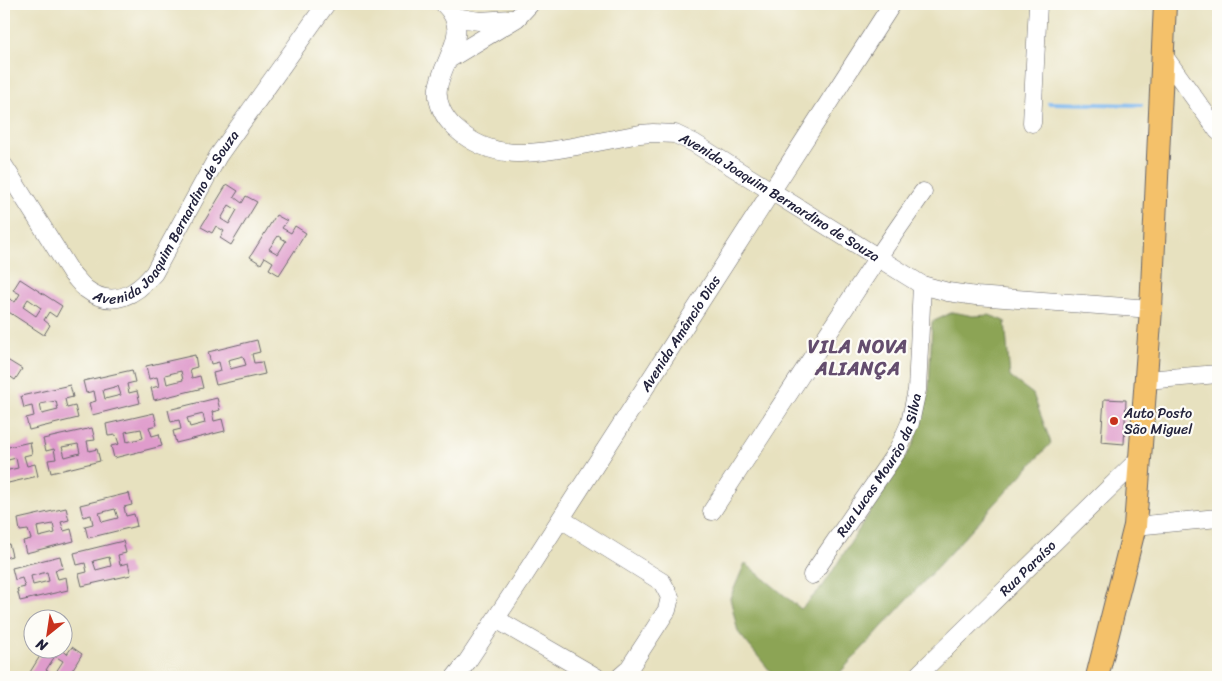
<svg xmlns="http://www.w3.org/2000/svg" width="1222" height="681" font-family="Sriracha,sans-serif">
  <rect width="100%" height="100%" fill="#fdfcf7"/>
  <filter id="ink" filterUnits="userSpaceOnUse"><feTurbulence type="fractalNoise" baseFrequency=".02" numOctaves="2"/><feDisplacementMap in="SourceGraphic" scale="10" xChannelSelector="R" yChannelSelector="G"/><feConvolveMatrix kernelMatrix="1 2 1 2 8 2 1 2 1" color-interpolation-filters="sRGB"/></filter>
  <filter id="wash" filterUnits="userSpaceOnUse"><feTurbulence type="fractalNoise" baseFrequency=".0096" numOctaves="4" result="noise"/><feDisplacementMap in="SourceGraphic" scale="20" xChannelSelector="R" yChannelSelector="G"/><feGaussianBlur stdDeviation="1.12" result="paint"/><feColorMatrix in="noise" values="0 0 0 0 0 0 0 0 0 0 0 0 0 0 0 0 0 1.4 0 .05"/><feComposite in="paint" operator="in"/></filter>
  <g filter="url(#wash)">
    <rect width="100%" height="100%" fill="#e7e1bf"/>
    <!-- forest -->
    <path fill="#8ca455" stroke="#576348" d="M953 312 973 316 989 315 1005 321 1010 377 1033 394 1051 443 836 677H775L738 632 730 598 745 563 801 609 823 586 914 443 929 390 932 322Z"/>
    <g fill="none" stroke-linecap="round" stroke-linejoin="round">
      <!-- stream -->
      <path stroke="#7fb9f0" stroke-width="4" d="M1049 103 1141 105"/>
    </g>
    <g id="blocks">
      <!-- building -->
      <g fill="#df9ccc" fill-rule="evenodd">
        <path d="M227 184 238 191 234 197 242 203 246 196 257 202 231 245 220 238 224 231 216 226 212 233 201 227ZM229 205 237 210 229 224 221 219Z"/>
        <path d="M276 215 287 221 282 228 291 233 295 226 306 233 279 275 269 269 273 262 265 257 261 264 250 257ZM278 236 286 241 278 254 269 249Z"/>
        <path d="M20 279 62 306 56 317 49 312 44 320 50 325 44 335 4 309V305L8 298 15 302 20 294 13 290ZM28 299 41 308 36 316 23 307Z"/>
        <path d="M257 340 260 352 252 354 254 363 262 362 265 374 216 385 213 373 221 371 219 362 211 364 208 352ZM243 356 246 365 230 369 228 360Z"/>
        <path d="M195 355 197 367 190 369 192 378 200 376 203 388 154 400 151 388 159 386 157 377 149 379 146 366ZM181 371 183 380 167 384 165 375Z"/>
        <path d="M4 358 22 369 15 380 8 375 4 382Z"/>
        <path d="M132 370 135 382 127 384 129 393 137 391 140 403 92 415 89 403 96 401 94 391 86 393 83 381ZM118 386 121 395 105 399 103 390Z"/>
        <path d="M70 385 73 397 65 399 67 408 75 406 78 418 29 430 26 418 34 416 32 406 24 408 21 396ZM56 401 58 410 42 414 40 404Z"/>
        <path d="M217 398 220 410 212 412 214 421 222 419 225 431 176 443 173 431 181 429 179 420 171 422 168 410ZM203 414 205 423 190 427 187 418Z"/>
        <path d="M1104 399 1126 400 1124 444 1101 442Z"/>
        <path d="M154 413 157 425 149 427 152 436 159 434 162 446 114 458 111 446 119 444 116 435 108 436 106 424ZM141 429 143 438 127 442 125 432Z"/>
        <path d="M92 428 95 440 87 441 89 451 97 449 100 461 51 473 48 460 56 459 54 449 46 451 43 439ZM78 444 80 453 65 457 62 447Z"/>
        <path d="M30 442 32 454 24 456 27 466 35 464 38 476 4 484V471L18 468 16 458 4 461V448Z"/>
        <path d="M129 493 132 505 124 507 126 516 134 514 137 526 88 538 85 526 93 524 91 515 83 517 80 505ZM115 509 118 518 102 522 99 513Z"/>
        <path d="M66 508 69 520 61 522 64 531 71 529 74 541 26 553 23 541 31 539 28 530 20 531 18 519ZM53 524 55 533 39 537 37 527Z"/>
        <path d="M123 541 126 553 118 555 120 565 128 563 131 575 82 586 79 574 87 572 85 563 77 565 74 553ZM109 557 111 566 96 570 93 561Z"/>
        <path d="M9 544 12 556 4 558V545Z"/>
        <path d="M60 556 63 568 55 570 58 579 66 577 68 590 20 601 17 589 25 587 22 578 15 580 12 568ZM47 572 49 581 33 585 31 576Z"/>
        <path d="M72 647 82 654 68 677H27L45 648H60L67 654ZM55 656 63 661 54 675 46 670Z"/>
      </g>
    </g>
  </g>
  <g filter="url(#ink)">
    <use href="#blocks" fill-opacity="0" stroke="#676569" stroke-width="1"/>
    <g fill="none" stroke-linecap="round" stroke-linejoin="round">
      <defs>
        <g id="minor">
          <path id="s1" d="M444 4C473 32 443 57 438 88 436 103 444 118 455 128 492 162 532 154 577 146 598 142 619 138 640 134L653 133 675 134 694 143 922 285 948 292 976 296 1151 309"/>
          <path d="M455 17 479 21 511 19"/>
          <path d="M1164 56 1218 131"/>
          <path d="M449 59 517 18 530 4"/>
          <path d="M1032 123 1038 4"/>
          <path id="s2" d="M4 166 72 274C77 279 81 285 86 289 112 309 136 295 154 273L218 156 326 4"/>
          <path d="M1146 380 1218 374"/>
          <path d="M712 511 878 257 923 192"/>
          <path d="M561 519 662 582 670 597 667 610 628 670 620 677"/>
          <path d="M1135 526 1218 518"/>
          <path id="s3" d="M812 575 898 450 910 423 917 390 922 285"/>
          <path d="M496 619 596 677"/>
          <path id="s4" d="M455 677 467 662 520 582 892 4"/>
          <path id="s5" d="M916 677 1139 459"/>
        </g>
        <path id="major" d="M1097 677 1135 526 1151 309 1165 4"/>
      </defs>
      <!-- minor casing -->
      <use href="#minor" stroke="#676569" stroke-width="19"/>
      <!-- major casing -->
      <use href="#major" stroke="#676569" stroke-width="24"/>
      <!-- minor -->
      <use href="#minor" stroke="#fff" stroke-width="18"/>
      <!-- major -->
      <use href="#major" stroke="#f4c16a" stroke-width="22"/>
    </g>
  </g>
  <!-- markers -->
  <circle fill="#c8321e" stroke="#fdfcf7" stroke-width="2" cx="1114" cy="421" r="5"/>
  <g text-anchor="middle" stroke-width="4.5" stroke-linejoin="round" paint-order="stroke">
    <!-- street labels -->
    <g font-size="14" fill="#22223b" stroke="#fdfcf7">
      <text dy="5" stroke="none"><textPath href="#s1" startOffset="486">Avenida Joaquim Bernardino de Souza</textPath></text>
      <text dy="5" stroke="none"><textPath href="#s2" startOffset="274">Avenida Joaquim Bernardino de Souza</textPath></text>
      <text dy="5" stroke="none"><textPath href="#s4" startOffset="411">Avenida Amâncio Dias</textPath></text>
      <text dy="5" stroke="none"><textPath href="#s3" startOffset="130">Rua Lucas Mourão da Silva</textPath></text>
      <text dy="5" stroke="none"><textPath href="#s5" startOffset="156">Rua Paraíso</textPath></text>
    </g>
    <!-- poi labels -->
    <g font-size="14" fill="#22223b" stroke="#fdfcf7" text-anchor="start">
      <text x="1124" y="418">Auto Posto<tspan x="1124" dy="16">São Miguel</tspan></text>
    </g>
    <!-- district labels -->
    <g font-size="19" font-weight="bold" letter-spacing="1" fill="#644d6e" stroke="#fdfcf7">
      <text x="858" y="353">VILA NOVA<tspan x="858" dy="22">ALIANÇA</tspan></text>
    </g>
  </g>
  <!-- margin -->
  <rect width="1222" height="681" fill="none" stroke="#fdfcf7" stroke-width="20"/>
  <!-- north arrow -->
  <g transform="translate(48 634) rotate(210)"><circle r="24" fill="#fdfcf7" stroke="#a5a5ac"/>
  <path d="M0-4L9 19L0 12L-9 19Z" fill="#c8321e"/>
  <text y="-8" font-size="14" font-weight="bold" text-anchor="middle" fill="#22223b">N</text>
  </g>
</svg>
